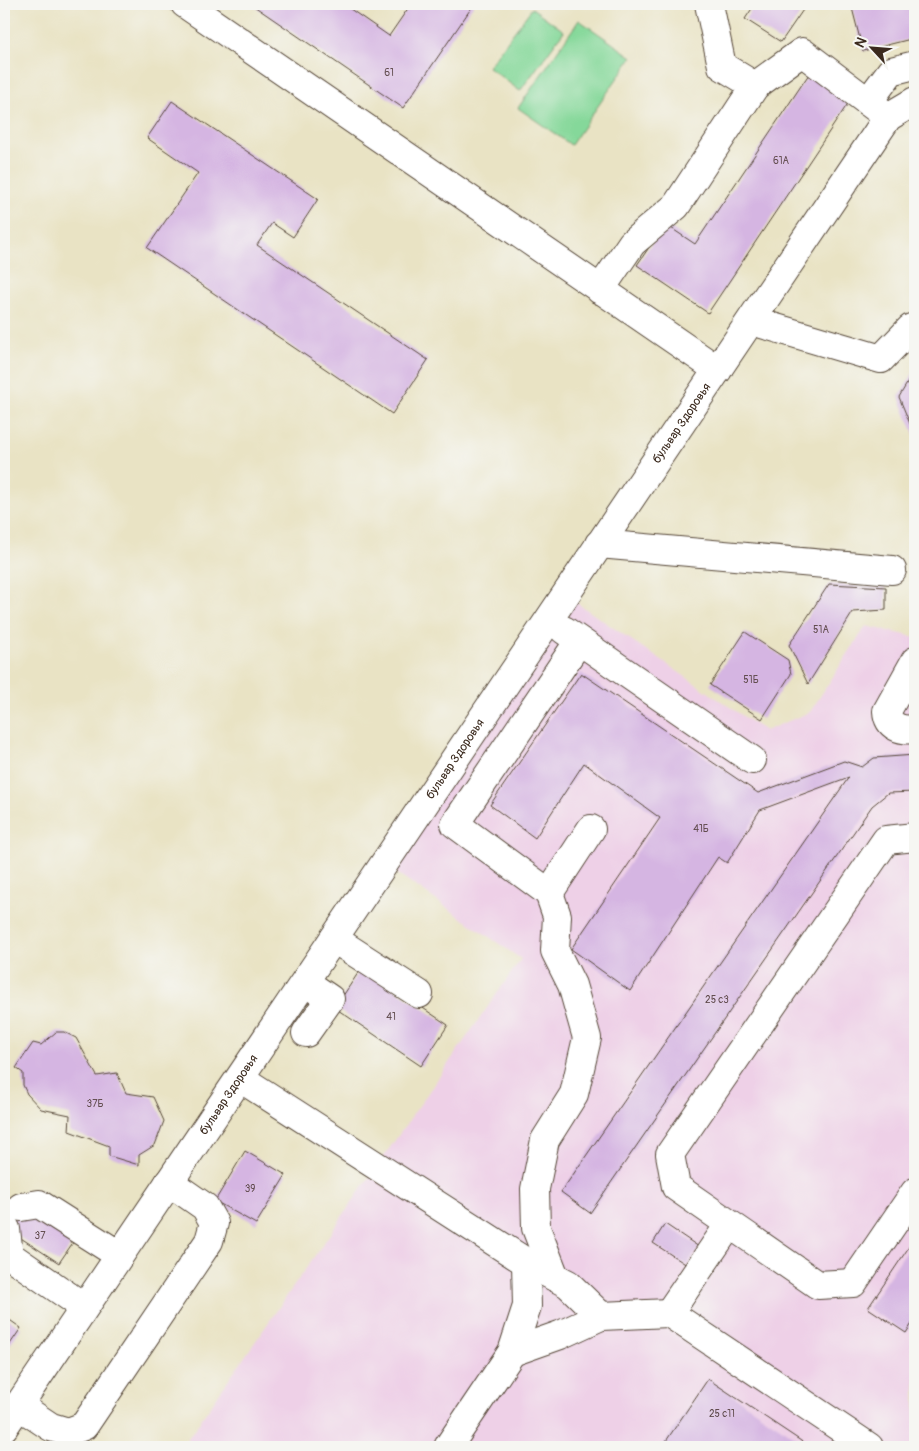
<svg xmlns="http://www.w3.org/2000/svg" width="919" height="1451" font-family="Pangolin,sans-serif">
  <rect width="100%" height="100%" fill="#f6f6f2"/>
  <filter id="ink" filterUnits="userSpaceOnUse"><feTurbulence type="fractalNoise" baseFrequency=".02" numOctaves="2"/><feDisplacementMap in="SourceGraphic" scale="10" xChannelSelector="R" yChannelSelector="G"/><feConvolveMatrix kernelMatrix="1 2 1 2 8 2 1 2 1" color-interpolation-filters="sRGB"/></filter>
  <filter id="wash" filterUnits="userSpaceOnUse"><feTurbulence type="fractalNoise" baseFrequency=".0096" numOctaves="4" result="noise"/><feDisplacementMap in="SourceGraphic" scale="20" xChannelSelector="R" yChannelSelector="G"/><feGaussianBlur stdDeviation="1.12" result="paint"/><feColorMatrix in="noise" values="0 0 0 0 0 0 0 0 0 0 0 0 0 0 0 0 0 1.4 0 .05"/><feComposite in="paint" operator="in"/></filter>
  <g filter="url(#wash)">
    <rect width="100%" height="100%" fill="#e9e3c4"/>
    <!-- built -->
    <path fill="#eed0e7" d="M574 601 765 731 810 712 866 626 915 637V1447H182L521 959 391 869Z"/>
    <!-- green -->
    <g fill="#85d89a" stroke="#60815c">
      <path d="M532 8 564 31 520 91 488 67Z"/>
      <path d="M579 20 632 57 571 145 518 108Z"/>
    </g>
    <g id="blocks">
      <!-- building -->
      <g fill="#d5b5e2">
        <path d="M251 4H343L389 36 411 4H474L403 108Z"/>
        <path d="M755 4H807L781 42 745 19Z"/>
        <path d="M851 4H915V38L863 51Z"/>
        <path d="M809 74 849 102 708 313 637 265 665 224 695 244Z"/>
        <path d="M172 101 318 199 293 237 272 223 257 245 428 360 392 414 147 248 198 173 147 138Z"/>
        <path d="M915 370V436L899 397Z"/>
        <path d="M829 584 886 587V610L853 612 808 684 789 645Z"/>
        <path d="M745 632 788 660 791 674 762 719 710 685Z"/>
        <path d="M581 673 758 793 844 761 862 767 874 758 915 755V792L888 793 872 806 590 1213 561 1192 849 777 760 810 727 863 718 857 630 991 571 949 660 818 584 763 535 838 490 805Z"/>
        <path d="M362 967 448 1025 421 1066 335 1008Z"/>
        <path d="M56 1032H64L76 1038 97 1076 117 1073 126 1093 153 1097 164 1121 155 1145 139 1155V1165L109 1156V1146L69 1131 70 1115 41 1109 27 1094 23 1085V1073L16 1068 33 1043 41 1045Z"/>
        <path d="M245 1151 286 1175 256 1224 215 1201Z"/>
        <path d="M4 1196 74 1241 59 1263 4 1227Z"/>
        <path d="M665 1224 699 1247 687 1265 653 1243Z"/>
        <path d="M915 1238V1319L906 1333 868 1308Z"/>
        <path d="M4 1316 21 1328 4 1353Z"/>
        <path d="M708 1379 810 1447H662Z"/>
      </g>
    </g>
  </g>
  <g filter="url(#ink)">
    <use href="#blocks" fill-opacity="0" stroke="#554637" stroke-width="1"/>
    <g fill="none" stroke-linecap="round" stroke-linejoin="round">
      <defs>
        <g id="minor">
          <path d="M185 4 718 370"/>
          <path d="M709 4 722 66 755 86"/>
          <path d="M868 102 891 71 915 65"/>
          <path d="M600 290 632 243 676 206 755 86 802 52 888 117"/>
          <path d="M752 321 881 359 911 328 915 327"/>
          <path d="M599 544 892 570"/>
          <path d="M564 630 752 760"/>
          <path d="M915 661 887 711C888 727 901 731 915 729"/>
          <path d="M915 837 886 840 670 1154 676 1187 818 1285 853 1283 915 1192"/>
          <path d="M549 893 591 829"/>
          <path d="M334 939 419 994"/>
          <path d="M305 982 330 999 306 1033"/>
          <path d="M240 1078 526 1262 568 1284 601 1316"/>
          <path d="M21 1207 39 1204 119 1255"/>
          <path d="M6 1229 9 1255 84 1307"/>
          <path d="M555 1277 536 1228 535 1189 545 1140 574 1094 587 1038 572 985 555 951 557 916 549 893 455 824 579 641"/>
          <path d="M669 1313 729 1225"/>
          <path d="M512 1352 560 1335 601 1316 669 1313 869 1447"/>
          <path d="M18 1405 51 1427 68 1432 84 1426 209 1241 214 1223 205 1207 169 1182"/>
          <path id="s1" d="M4 1427 888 117 915 101"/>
          <path d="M448 1447 512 1352 527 1306 526 1262"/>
        </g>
      </defs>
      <!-- minor casing -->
      <use href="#minor" stroke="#554637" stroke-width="30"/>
      <!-- minor -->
      <use href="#minor" stroke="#fff" stroke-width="28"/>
    </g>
  </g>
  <g text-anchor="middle" stroke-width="4" stroke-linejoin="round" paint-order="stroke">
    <!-- number labels -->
    <g font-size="10" fill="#624d4f">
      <text x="389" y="76">61</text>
      <text x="781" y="164">61А</text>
      <text x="821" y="633">51А</text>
      <text x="751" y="683">51Б</text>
      <text x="701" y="832">41Б</text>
      <text x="717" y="1003">25 с3</text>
      <text x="391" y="1020">41</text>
      <text x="95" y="1107">37Б</text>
      <text x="250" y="1192">39</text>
      <text x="40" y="1239">37</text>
      <text x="722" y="1417">25 с11</text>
    </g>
    <!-- street labels -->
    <g font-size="12" fill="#3b2a1e" stroke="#f6f6f2">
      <text dy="4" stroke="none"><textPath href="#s1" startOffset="1211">бульвар Здоровья</textPath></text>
      <text dy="4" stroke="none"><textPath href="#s1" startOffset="806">бульвар Здоровья</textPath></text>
      <text dy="4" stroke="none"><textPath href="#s1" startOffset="401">бульвар Здоровья</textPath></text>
    </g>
  </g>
  <!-- margin -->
  <rect width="919" height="1451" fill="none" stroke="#f6f6f2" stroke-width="20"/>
  <!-- north arrow -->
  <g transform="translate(872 48) rotate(296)" stroke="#f6f6f2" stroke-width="4" paint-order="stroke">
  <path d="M0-4L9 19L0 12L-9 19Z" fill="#3b2a1e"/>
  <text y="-8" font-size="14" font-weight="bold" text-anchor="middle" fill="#3b2a1e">N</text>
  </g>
</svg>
